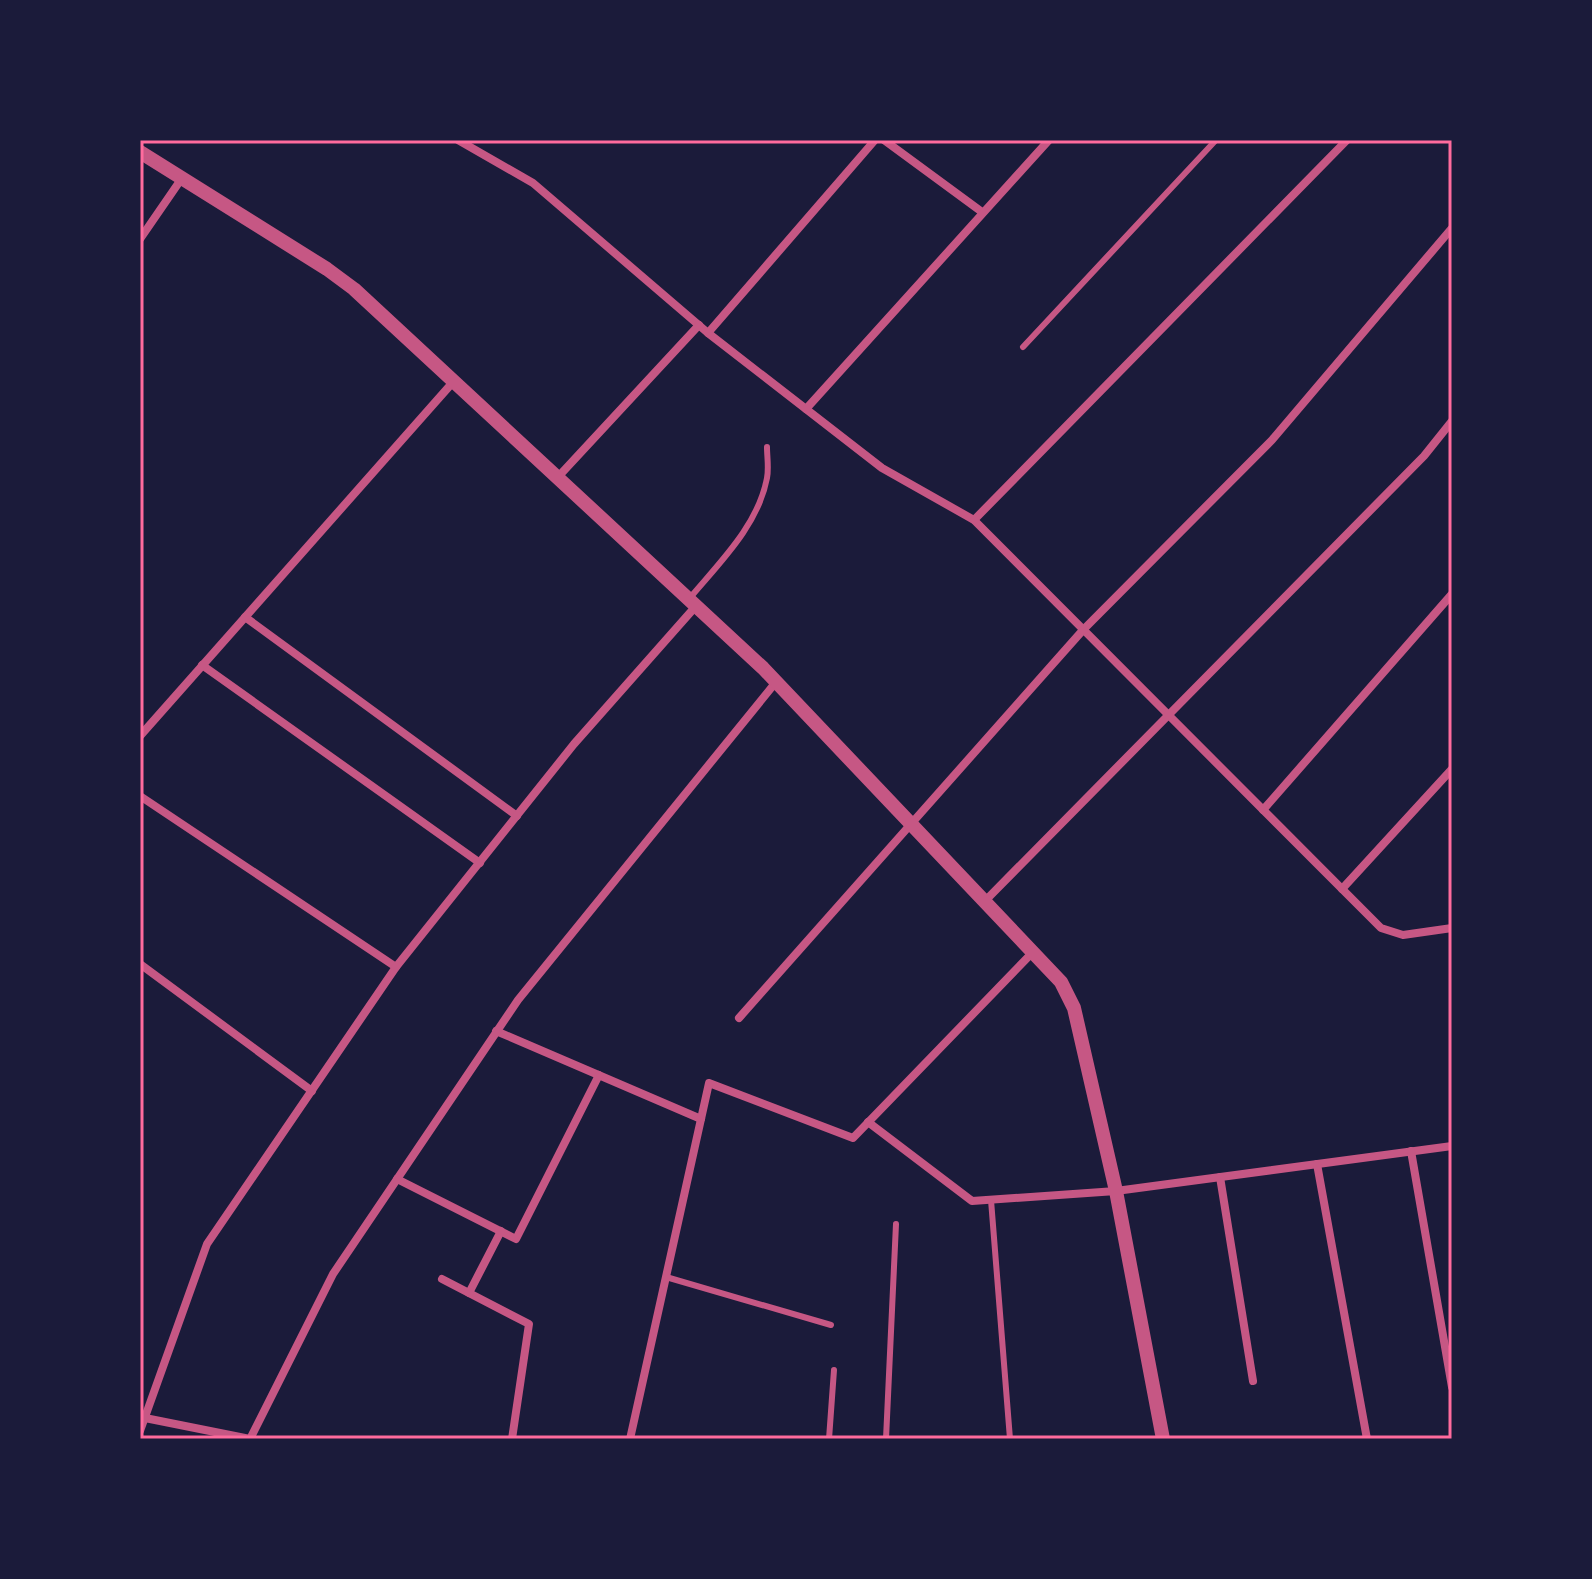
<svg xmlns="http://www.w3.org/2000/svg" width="1592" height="1579" font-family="Helvetica,sans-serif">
  <rect width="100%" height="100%" fill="#1b1b3a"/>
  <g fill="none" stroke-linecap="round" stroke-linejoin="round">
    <!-- service -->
    <g stroke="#c65784" stroke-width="6">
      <path d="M1023 347 1216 140"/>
      <path d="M689 599C719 563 758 526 767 478 769 468 767 457 767 447"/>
      <path d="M991 1200 1010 1439"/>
      <path d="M666 1277 831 1325"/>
      <path d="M829 1439 834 1370"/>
      <path d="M886 1439 896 1224"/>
    </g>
    <!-- minor -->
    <g stroke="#c65784" stroke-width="8">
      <path d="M458 140 533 183 708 333 882 468 974 520 1381 928 1403 935 1452 928"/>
      <path d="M884 140 982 212"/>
      <path d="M140 239 182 178"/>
      <path d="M708 333 875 140"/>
      <path d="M806 409 1049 140"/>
      <path d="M558 477 699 325"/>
      <path d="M974 520 1347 140"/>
      <path d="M245 617 517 816"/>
      <path d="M202 665 480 863"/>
      <path d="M140 736 454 381"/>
      <path d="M140 796 396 967"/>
      <path d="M1263 810 1452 594"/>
      <path d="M1342 889 1452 769"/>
      <path d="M985 901 1424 456 1452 421"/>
      <path d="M140 964 312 1091"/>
      <path d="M739 1018 1083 630 1272 440 1452 228"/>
      <path d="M496 1031 701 1119"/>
      <path d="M868 1122 972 1201 1116 1191 1452 1146"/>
      <path d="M1411 1151 1452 1387"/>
      <path d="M1317 1164 1367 1439"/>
      <path d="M1220 1177 1253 1381"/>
      <path d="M397 1179 516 1239 599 1075"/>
      <path d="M442 1279 529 1324 512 1439"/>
      <path d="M469 1293 501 1231"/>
      <path d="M145 1418 250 1439"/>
      <path d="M140 1431 207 1244 396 967 574 744 696 606"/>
      <path d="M250 1439 333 1274 518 1000 776 682"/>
      <path d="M630 1439 709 1083 853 1138 1033 952"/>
    </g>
    <!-- tertiary -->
    <path stroke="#c65784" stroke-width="14" d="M140 152 327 269 354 289 763 668 1061 982 1074 1008 1116 1191 1163 1439"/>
  </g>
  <!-- border -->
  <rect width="1592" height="1579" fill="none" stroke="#1b1b3a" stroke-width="284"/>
  <rect x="142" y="142" width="1308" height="1295" fill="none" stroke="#ff6b9d" stroke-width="3"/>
</svg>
